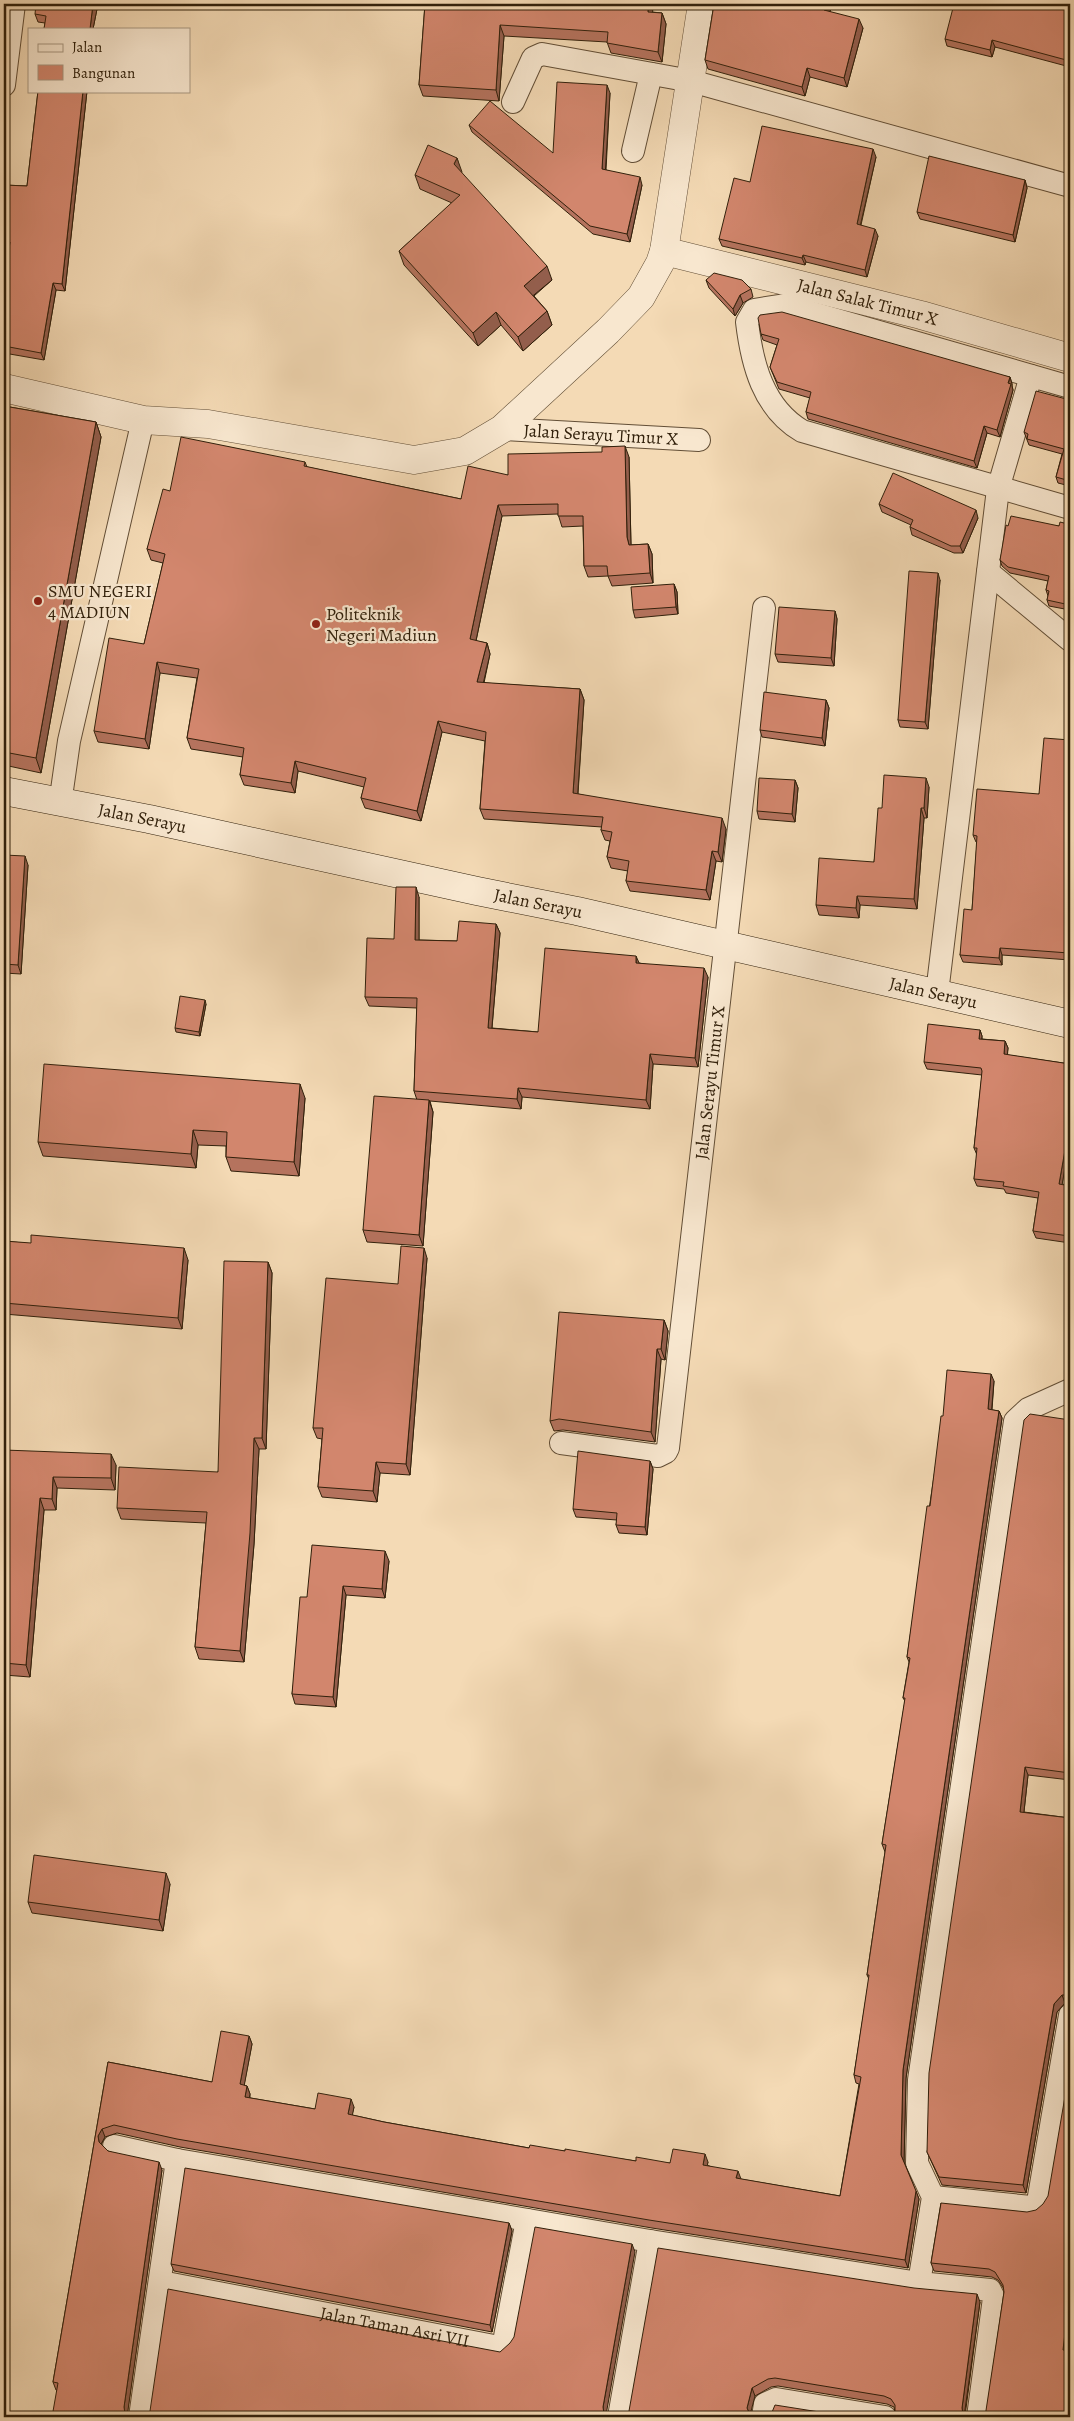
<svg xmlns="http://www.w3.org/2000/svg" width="1074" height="2421" font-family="Alegreya,serif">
  <rect width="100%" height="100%" fill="#f4dab5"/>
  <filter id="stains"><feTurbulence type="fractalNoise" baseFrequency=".004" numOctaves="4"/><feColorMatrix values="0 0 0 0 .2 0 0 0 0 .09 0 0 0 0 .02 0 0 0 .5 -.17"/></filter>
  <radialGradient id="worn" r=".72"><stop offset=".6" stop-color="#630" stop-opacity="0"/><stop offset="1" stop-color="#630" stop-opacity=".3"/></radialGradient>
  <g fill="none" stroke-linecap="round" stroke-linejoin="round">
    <defs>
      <g id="minor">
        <path d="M4 85 14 4"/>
        <path d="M513 102 533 58 542 54 691 81 1070 186"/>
        <path d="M633 151 651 74"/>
        <path d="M1070 387 785 305 754 310 747 322C752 364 763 408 802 431L1070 508"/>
        <path id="s1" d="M502 429 699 440"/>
        <path d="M988 572 1070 640"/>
        <path d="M60 804 69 741 143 420"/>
        <path d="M937 993 998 489 1031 376"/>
        <path id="s2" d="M561 1443 658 1456 666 1452 668 1448 764 608"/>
        <path d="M114 2146 177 2160"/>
        <path d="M933 2197 1031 2207 1038 2202 1070 2015"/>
        <path id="s3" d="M161 2282 499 2347 504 2342 527 2220"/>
        <path d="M919 2283 933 2197 917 2163 919 2080 1015 1421 1028 1409 1070 1390"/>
        <path d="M140 2417 177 2160 650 2241 919 2283 990 2290 994 2298 978 2417"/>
        <path d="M619 2417 650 2241"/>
        <path d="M763 2417 765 2404 776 2399 885 2417"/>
      </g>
      <g id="tertiary">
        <path id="s4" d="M664 251 921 315 1070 358"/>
        <path d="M4 388 143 420 208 424 414 460 465 451 502 429 608 331 641 297 660 263 664 251 702 4"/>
      </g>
      <g id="secondary">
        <path id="s5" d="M4 791 149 819 477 891 577 911 1070 1024"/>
      </g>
    </defs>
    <!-- minor casing -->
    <use href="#minor" stroke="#624e36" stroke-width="24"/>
    <!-- tertiary casing -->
    <use href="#tertiary" stroke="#624e36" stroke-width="29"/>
    <!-- secondary casing -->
    <use href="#secondary" stroke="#31200b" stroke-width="29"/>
    <!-- minor -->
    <use href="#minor" stroke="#f8e7cf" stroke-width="22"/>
    <!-- tertiary -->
    <use href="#tertiary" stroke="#f8e7cf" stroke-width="28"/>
    <!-- secondary -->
    <use href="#secondary" stroke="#f8e7cf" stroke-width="28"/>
  </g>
  <!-- wall -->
  <g fill="#b5735e" stroke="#31200b">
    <path d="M98 4 93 29H44L45 23 38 22 35 14Z"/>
    <path d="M425 4 653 6 652 12 662 13 666 24 662 62 611 53 607 42 504 36 499 101 423 96 419 85Z"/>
    <path d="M714 4H832L830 12 863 28 847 87 810 77 805 96 708 69 705 60Z"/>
    <path d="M1070 4V77L1069 73 1070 67 995 47 992 57 947 46 945 39Z"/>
    <path d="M38 91H87L65 291 56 290 44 360 4 353V286L9 249 4 248V185L27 186Z"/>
    <path d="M610 93 606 170 642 185 630 242 593 234 472 132 469 125 553 153Z"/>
    <path d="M876 157 861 225 878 236 867 277 806 262 805 265 722 246 719 239 750 182Z"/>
    <path d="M457 158 461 173 552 280 534 296 547 311 552 325 523 351 501 325 478 346 404 265 399 251 452 203 420 189 415 175Z"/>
    <path d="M1025 180 1027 188 1015 242 920 219 917 212Z"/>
    <path d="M706 280 751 289 753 297 743 303 735 316 709 288Z"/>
    <path d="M761 334 1010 377 1012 384V386L1013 390 1000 437 987 433 977 468 808 419 806 412 810 398 779 389 770 367 777 345 763 340Z"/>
    <path d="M1070 400V486L1058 483 1056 477 1062 454 1029 445 1024 432Z"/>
    <path d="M4 406 96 422 101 437 41 773 4 765Z"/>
    <path d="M629 457 631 545 648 544 652 554 653 583 612 586 608 576 588 577 584 566 583 526 562 527 558 514 502 516 476 641 487 643 490 654 484 683 580 689 584 700 578 794 726 829 722 862 716 861 710 900 630 891 626 881 628 871 611 868 607 857 610 841 605 840 601 830 602 827 484 819 480 809 485 741 442 732 421 821 365 808 361 798 364 787 298 771 295 793 244 785 240 775 243 757 191 749 187 738 197 678 160 673 149 749 98 742 94 731 144 644 163 563 151 560 147 549 170 491 305 462 307 467 461 499 508 475Z"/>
    <path d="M879 504 978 518 963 553H954L912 535 910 527 911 525 882 512Z"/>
    <path d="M1070 515V610L1049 606 1047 600 1048 596 1046 590 1048 581 1010 573 1002 566 1000 560 1008 526H1059L1068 524Z"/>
    <path d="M940 580 928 729 900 727 898 720Z"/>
    <path d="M674 584 677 592 678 614 635 618 633 610Z"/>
    <path d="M835 611 837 619 834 666 778 662 775 654Z"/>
    <path d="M826 700 829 708 825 746 762 737 760 730Z"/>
    <path d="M1070 740V960L1002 955V965L963 962 960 955 972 910 977 843 976 842 973 835 1039 794Z"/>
    <path d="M795 780 798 788 795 822 759 819 757 811Z"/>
    <path d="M929 787 927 818H924L917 909 860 905 859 918 819 915 816 905 874 862 882 808Z"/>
    <path d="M4 855 28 865 21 974 4 973Z"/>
    <path d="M419 897V940L457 941 496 924 500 933 492 1028 538 1032 639 963 708 977 698 1067 653 1064 650 1109 522 1097 521 1109 430 1101 433 1112 423 1246 367 1242 363 1230 417 1100 414 1091 417 1008 369 1006 365 997 394 939Z"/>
    <path d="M206 1004 200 1036 176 1032 175 1028Z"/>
    <path d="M980 1030 982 1036V1039L1005 1041 1008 1048 1007 1055 1070 1064V1154L1067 1156 1062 1184 1070 1186V1243L1036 1238 1033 1231 1038 1198 1006 1193 1004 1189 977 1186 974 1179 977 1155 974 1148 982 1075 927 1069 924 1062Z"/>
    <path d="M305 1098 299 1176 231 1171 226 1157V1146L198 1145 196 1168 43 1156 38 1142Z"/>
    <path d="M4 1241 188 1260 182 1329 4 1314Z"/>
    <path d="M427 1258 410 1475 380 1473 377 1502 322 1497 318 1487 322 1439 317 1438 313 1428 398 1284Z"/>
    <path d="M268 1262 272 1273 266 1449H259L254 1544 244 1662 199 1659 195 1647 206 1523 121 1519 117 1508 218 1472Z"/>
    <path d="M664 1320 668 1331 665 1360 661 1359 655 1442 563 1430 554 1431 550 1421Z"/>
    <path d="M994 1381 992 1410 999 1411 1002 1418 906 2078 904 2162 919 2199 908 2268 652 2228 180 2147 117 2133 105 2137 101 2145 108 2151 162 2170 127 2415 56 2390 53 2382 108 2062 212 2082 249 2036 252 2044 244 2085 247 2086 250 2094V2098L315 2109 354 2107 352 2115 384 2122 529 2148 565 2151 636 2161 670 2163 708 2162 707 2165 740 2179 840 2196 859 2084 856 2083 854 2075 869 1979 867 1975 885 1852 882 1844 905 1701 903 1698 909 1662 907 1657 943 1416Z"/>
    <path d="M1070 1420V1780L1028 1775 1024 1812 1070 1818V2002L1065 2003 1057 2012 1026 2193 942 2185 927 2152Z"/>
    <path d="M4 1450 116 1465 115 1490 57 1488 56 1510H44L30 1677 4 1675Z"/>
    <path d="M650 1461 653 1469 647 1535 619 1533 616 1525 617 1520 576 1517 573 1509Z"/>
    <path d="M389 1561 385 1598 346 1595 336 1707 295 1704 292 1694 307 1597Z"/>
    <path d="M170 1884 163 1931 32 1913 28 1902Z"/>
    <path d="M941 2203 1067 2350 986 2417 1004 2292V2289L998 2280 992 2277 934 2271 931 2263Z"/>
    <path d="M509 2223 512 2231 492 2332 174 2271 171 2264Z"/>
    <path d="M980 2302 965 2416 895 2412 894 2407 887 2404 778 2386 771 2387 755 2396 624 2417Z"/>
  </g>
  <!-- shaded-wall -->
  <g fill="#935e4c" stroke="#31200b">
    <path d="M93 4H98L93 29H90Z"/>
    <path d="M648 4H652L653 6 652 22 648 12Z"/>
    <path d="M826 4H832L828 19 824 10Z"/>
    <path d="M662 13 666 24 662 62 658 52Z"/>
    <path d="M859 19 863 28 847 87 844 78Z"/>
    <path d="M500 25 504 36 499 101 496 90Z"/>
    <path d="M992 40 995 47 992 57 990 50Z"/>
    <path d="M807 68 810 77 805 96 802 87Z"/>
    <path d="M607 85 610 93 605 177 602 169Z"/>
    <path d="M83 91H87L65 291 62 284Z"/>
    <path d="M873 149 876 157 859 231 857 224Z"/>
    <path d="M457 158 462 172 459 178 454 164Z"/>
    <path d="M640 177 642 185 630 242 627 234Z"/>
    <path d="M1025 180 1027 188 1015 242 1013 235Z"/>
    <path d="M875 229 878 236 867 277 865 270Z"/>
    <path d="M803 255 806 262 805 265 802 258Z"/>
    <path d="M547 266 552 280 529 299 524 286Z"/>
    <path d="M53 283 56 290 44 360 41 353Z"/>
    <path d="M740 295 743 303 735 316 733 309Z"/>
    <path d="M547 311 552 325 523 351 518 337Z"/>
    <path d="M496 312 501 325 478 346 473 333Z"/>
    <path d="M1010 377 1012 384V386L1013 390 1000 437 997 430Z"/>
    <path d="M96 422 101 437 41 773 36 758Z"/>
    <path d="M984 426 987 433 977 468 974 461Z"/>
    <path d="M625 446 629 457 631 547 629 545 627 537Z"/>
    <path d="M498 505 502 516 474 650 470 639Z"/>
    <path d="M976 510 978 518 963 553 960 546Z"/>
    <path d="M648 544 652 554 653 583 650 573Z"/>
    <path d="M938 573 940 580 928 729 925 722Z"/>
    <path d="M674 584 677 592 678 614 676 607Z"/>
    <path d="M835 611 837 619 834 666 831 658Z"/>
    <path d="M487 643 490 654 481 693 477 682Z"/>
    <path d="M157 662 160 673 149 749 145 739Z"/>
    <path d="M580 689 584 700 577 804 573 793Z"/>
    <path d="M826 700 829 708 825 746 822 738Z"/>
    <path d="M438 721 442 732 421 821 417 811Z"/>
    <path d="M295 761 298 771 295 793 291 783Z"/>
    <path d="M926 778 929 787 927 818 924 808Z"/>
    <path d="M795 780 798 788 795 822 792 814Z"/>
    <path d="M921 808 924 818 917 909 914 899Z"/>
    <path d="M722 818 726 829 722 862 718 852Z"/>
    <path d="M712 851 716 861 710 900 706 890Z"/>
    <path d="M25 856 28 865 21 974 18 965Z"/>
    <path d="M416 887 419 897V949L415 940Z"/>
    <path d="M857 896 860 905 859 918 856 908Z"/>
    <path d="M496 924 500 933 491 1038 488 1028Z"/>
    <path d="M1000 948 1002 955V965L999 958Z"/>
    <path d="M636 956 640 965 636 963Z"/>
    <path d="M704 968 708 977 698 1067 695 1058Z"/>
    <path d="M205 1000 206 1004 200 1036 199 1032Z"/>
    <path d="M980 1030 982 1036 981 1046 979 1039Z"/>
    <path d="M1005 1041 1008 1048 1007 1061 1004 1054Z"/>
    <path d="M650 1054 653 1064 650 1109 646 1100Z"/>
    <path d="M4 1068 6 1075 4 1120Z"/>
    <path d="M300 1084 305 1098 299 1176 294 1162Z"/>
    <path d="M518 1088 522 1097 521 1109 517 1099Z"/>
    <path d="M429 1100 433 1112 423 1246 419 1235Z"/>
    <path d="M193 1130 198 1145 196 1168 191 1154Z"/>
    <path d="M1070 1146V1154L1067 1156 1061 1191 1059 1184 1065 1150Z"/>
    <path d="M184 1248 188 1260 182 1329 178 1318Z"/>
    <path d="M424 1248 427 1258 410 1475 406 1464Z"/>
    <path d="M268 1262 272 1273 266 1449 262 1438Z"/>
    <path d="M664 1320 668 1331 665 1360 661 1349Z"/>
    <path d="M657 1349 661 1359 655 1442 651 1432Z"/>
    <path d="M991 1374 994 1381 991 1417 988 1409Z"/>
    <path d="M999 1411 1002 1418 906 2078 904 2163 901 2155 903 2070Z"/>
    <path d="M254 1438 259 1449 254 1544 244 1662 240 1651Z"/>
    <path d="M111 1454 116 1465 115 1490 111 1478Z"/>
    <path d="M650 1461 653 1469 647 1535 645 1527Z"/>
    <path d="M376 1462 380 1473 377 1502 373 1491Z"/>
    <path d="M53 1477 57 1488 56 1510 52 1499Z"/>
    <path d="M40 1498 44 1510 30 1677 26 1665Z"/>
    <path d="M385 1551 389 1561 385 1598 382 1589Z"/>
    <path d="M343 1586 346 1595 336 1707 333 1697Z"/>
    <path d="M1025 1767 1028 1775 1023 1820 1020 1812Z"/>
    <path d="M166 1873 170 1884 163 1931 159 1920Z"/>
    <path d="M1062 1995 1065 2003 1057 2012 1026 2193 1023 2185 1054 2004Z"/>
    <path d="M249 2036 252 2044 243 2092 240 2084Z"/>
    <path d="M247 2086 250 2094 248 2105 245 2097Z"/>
    <path d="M351 2099 354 2107 351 2122 348 2114Z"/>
    <path d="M102 2129 105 2137 101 2144 102 2150 99 2142 98 2136Z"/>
    <path d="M705 2154 708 2162 706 2173 703 2165Z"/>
    <path d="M159 2162 162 2170 127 2417 125 2414 124 2407Z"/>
    <path d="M738 2171 741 2179 736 2178Z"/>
    <path d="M916 2191 919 2199 908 2268 905 2260Z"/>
    <path d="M509 2223 512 2231 492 2332 490 2325Z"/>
    <path d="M632 2244 635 2252 606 2415V2417L604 2414 603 2407Z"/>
    <path d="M1070 2290V2322L1066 2358 1063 2350Z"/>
    <path d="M977 2294 980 2302 964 2417 962 2408Z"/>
    <path d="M752 2388 755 2396 750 2415 747 2408Z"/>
  </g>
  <!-- building -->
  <g fill="#d2866d" stroke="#31200b">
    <path d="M36 4H93L90 29H44L46 16 35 14Z"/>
    <path d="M425 4H648V12L662 13 658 52 607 43 608 32 500 25 496 90 419 85Z"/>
    <path d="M714 4H826L824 10 859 19 844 78 807 68 802 87 705 60Z"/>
    <path d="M954 4H1070V61L992 40 990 50 945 39Z"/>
    <path d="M557 82 607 85 602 169 640 177 627 234 590 226 469 125 490 101 553 153Z"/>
    <path d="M38 91H83L62 284 53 283 41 353 4 346V286L10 242 4 241V185L27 186Z"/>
    <path d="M762 126 873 149 857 224 875 229 865 270 803 255 802 258 719 239 734 178 750 182Z"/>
    <path d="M428 145 457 158 454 164 547 266 524 286 547 311 518 337 496 312 473 333 399 251 460 195 415 175Z"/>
    <path d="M929 156 1025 180 1013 235 917 212Z"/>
    <path d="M714 273 742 280 751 289 740 295 733 309 706 280Z"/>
    <path d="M782 312 1010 377 1008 383 1011 384 997 430 984 426 974 461 806 412 811 392 777 382 770 367 779 339 761 334 758 318 760 315Z"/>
    <path d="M1036 391 1070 400V481L1056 477 1064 449 1027 439 1028 434 1024 432Z"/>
    <path d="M4 406 96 422 36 758 4 752Z"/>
    <path d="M181 437 305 462 304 466 461 499 468 466 508 475V454L602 452V447L625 446 627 537 629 545 648 544 650 573 608 576 607 566H584L583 516H558V504L498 505 470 639 487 643 477 682 580 689 573 793 722 818 718 852 712 851 706 890 626 881 629 861 607 857 612 832 601 830 603 817 480 809 486 732 438 721 417 811 361 798 366 778 295 761 291 783 240 775 244 748 187 738 199 669 157 662 145 739 94 731 109 638 144 644 165 554 147 549 163 489 170 491Z"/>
    <path d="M893 473 976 510 960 546H951L910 527 913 520 879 504Z"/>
    <path d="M1070 515V605L1047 600 1049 591 1046 590 1049 576 1008 567 1000 560 1006 525 1008 526 1011 516 1059 526 1060 522 1068 524Z"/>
    <path d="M909 571 938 573 925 722 898 720Z"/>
    <path d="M674 584 676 607 633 610 631 587Z"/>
    <path d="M779 607 835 611 831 658 775 654Z"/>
    <path d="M764 692 826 700 822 738 760 730Z"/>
    <path d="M1044 738 1070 740V889L1069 907H1070V943L1069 953 1000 948 999 958 960 955 964 909 972 910 977 836 973 835 977 789 1039 794Z"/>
    <path d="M884 775 926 778 924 808H921L914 899 857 896 856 908 816 905 819 858 874 862 878 808H882Z"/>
    <path d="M759 778 795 780 792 814 757 811Z"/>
    <path d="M4 855 25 856 18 965 4 964Z"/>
    <path d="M396 887H416L415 940 457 941 459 921 496 924 488 1028 538 1032 545 948 636 956V963L704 968 695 1058 650 1054 646 1100 518 1088 517 1099 414 1091 417 998 365 997 367 938 394 939Z"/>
    <path d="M180 996 205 1000 199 1032 175 1028Z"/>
    <path d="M928 1024 980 1030 979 1039 1005 1041 1004 1054 1070 1064V1146L1065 1150 1059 1184 1070 1186V1228L1069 1236 1033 1231 1039 1192 1003 1186 1004 1182 974 1179 977 1148H974L982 1071 981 1068 924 1062Z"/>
    <path d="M44 1064 300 1084 294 1162 226 1157 227 1132 193 1130 191 1154 38 1142Z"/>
    <path d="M374 1096 429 1100 419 1235 363 1230Z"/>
    <path d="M31 1235 184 1248 178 1318 4 1303V1241L31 1243Z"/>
    <path d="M401 1246 424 1248 406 1464 376 1462 373 1491 318 1487 323 1428H313L326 1278 398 1284Z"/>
    <path d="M224 1261 268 1262 262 1438H254L250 1533 240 1651 195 1647 207 1512 117 1508 119 1467 218 1472Z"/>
    <path d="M559 1312 664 1320 661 1349H657L651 1432 559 1419 550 1421Z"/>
    <path d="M947 1370 991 1374 988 1409 999 1411 903 2070 901 2155 916 2191 905 2260 649 2220 177 2139 114 2125 102 2129 98 2136 99 2142 108 2151 159 2162 124 2407 125 2414 129 2417H52L58 2383 53 2382 108 2062 212 2082 221 2031 249 2036 240 2084 247 2086 245 2097 315 2109 318 2093 351 2099 348 2114 384 2122 529 2148 530 2145 565 2151V2149L636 2161V2157L670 2163 673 2149 705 2154 703 2165 738 2171 736 2178 840 2196 861 2077 854 2075 869 1975H867L886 1845 882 1844 905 1698H903L910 1658 907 1657 927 1506H930L941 1416H943Z"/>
    <path d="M1030 1414 1070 1420V1773L1025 1767 1020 1812 1070 1818V1995H1062L1054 2004 1023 2185 939 2177 927 2152 929 2073 1024 1420Z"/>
    <path d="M4 1450 111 1454V1478L53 1477 52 1499 40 1498 26 1665 4 1663Z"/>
    <path d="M578 1451 650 1461 645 1527 616 1525 617 1513 573 1509Z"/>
    <path d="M312 1545 385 1551 382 1589 343 1586 333 1697 292 1694 300 1597H307Z"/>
    <path d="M34 1855 166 1873 159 1920 28 1902Z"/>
    <path d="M1070 2067V2290L1063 2350 1070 2351V2417H985L1004 2292 1003 2285 995 2272 989 2269 931 2263 941 2203 1027 2212 1036 2210 1043 2204 1048 2196Z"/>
    <path d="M185 2168 509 2223 490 2325 171 2264Z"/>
    <path d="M535 2227 632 2244 603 2407 604 2414 608 2417H145L150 2411 168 2289 500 2352 510 2343 514 2337Z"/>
    <path d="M658 2248 914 2288 977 2294 962 2408 963 2414 967 2417H892L895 2412V2405L891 2399 884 2396 775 2378 768 2379 752 2388 747 2408 751 2417H624L629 2411Z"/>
    <path d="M775 2405 851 2417H770Z"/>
  </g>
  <!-- markers -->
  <g fill="#8f2418" stroke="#f8e7cf" stroke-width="2">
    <circle cx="38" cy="601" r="5"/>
    <circle cx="316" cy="624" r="5"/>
  </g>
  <g text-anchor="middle" stroke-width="4.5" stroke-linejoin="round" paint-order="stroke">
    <!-- street labels -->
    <g font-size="18" fill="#31200b" stroke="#f8e7cf">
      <text dy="6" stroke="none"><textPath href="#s4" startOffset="210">Jalan Salak Timur X</textPath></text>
      <text dy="6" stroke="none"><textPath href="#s1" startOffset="99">Jalan Serayu Timur X</textPath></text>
      <text dy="6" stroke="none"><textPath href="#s5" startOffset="141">Jalan Serayu</textPath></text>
      <text dy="6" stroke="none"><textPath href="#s5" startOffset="546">Jalan Serayu</textPath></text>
      <text dy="6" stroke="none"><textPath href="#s5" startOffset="951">Jalan Serayu</textPath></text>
      <text dy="6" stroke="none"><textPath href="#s2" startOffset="479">Jalan Serayu Timur X</textPath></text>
      <text dy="6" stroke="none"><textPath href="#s3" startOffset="238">Jalan Taman Asri VII</textPath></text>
    </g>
    <!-- poi labels -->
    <g font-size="18" fill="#31200b" stroke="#f8e7cf" text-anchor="start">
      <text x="48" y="597">SMU NEGERI<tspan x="48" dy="21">4 MADIUN</tspan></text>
      <text x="326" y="620">Politeknik<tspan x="326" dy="21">Negeri Madiun</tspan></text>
    </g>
  </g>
  <!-- margin -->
  <rect width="1074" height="2421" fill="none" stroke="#f4dab5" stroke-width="20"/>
  <rect x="5" y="5" width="1064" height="2411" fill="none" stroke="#31200b" stroke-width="2.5"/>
  <rect x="10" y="10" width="1054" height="2401" fill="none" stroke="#31200b"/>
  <!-- legend -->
  <rect x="28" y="28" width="162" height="65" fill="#f8e7cf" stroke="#a89781"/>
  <rect x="38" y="44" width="25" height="8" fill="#f8e7cf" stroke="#a89781"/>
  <text x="72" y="52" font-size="15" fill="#31200b">Jalan</text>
  <rect x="38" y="65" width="25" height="15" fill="#d2866d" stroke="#a89781"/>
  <text x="72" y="78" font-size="15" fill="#31200b">Bangunan</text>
  <rect width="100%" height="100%" filter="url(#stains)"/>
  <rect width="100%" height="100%" fill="url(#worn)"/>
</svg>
